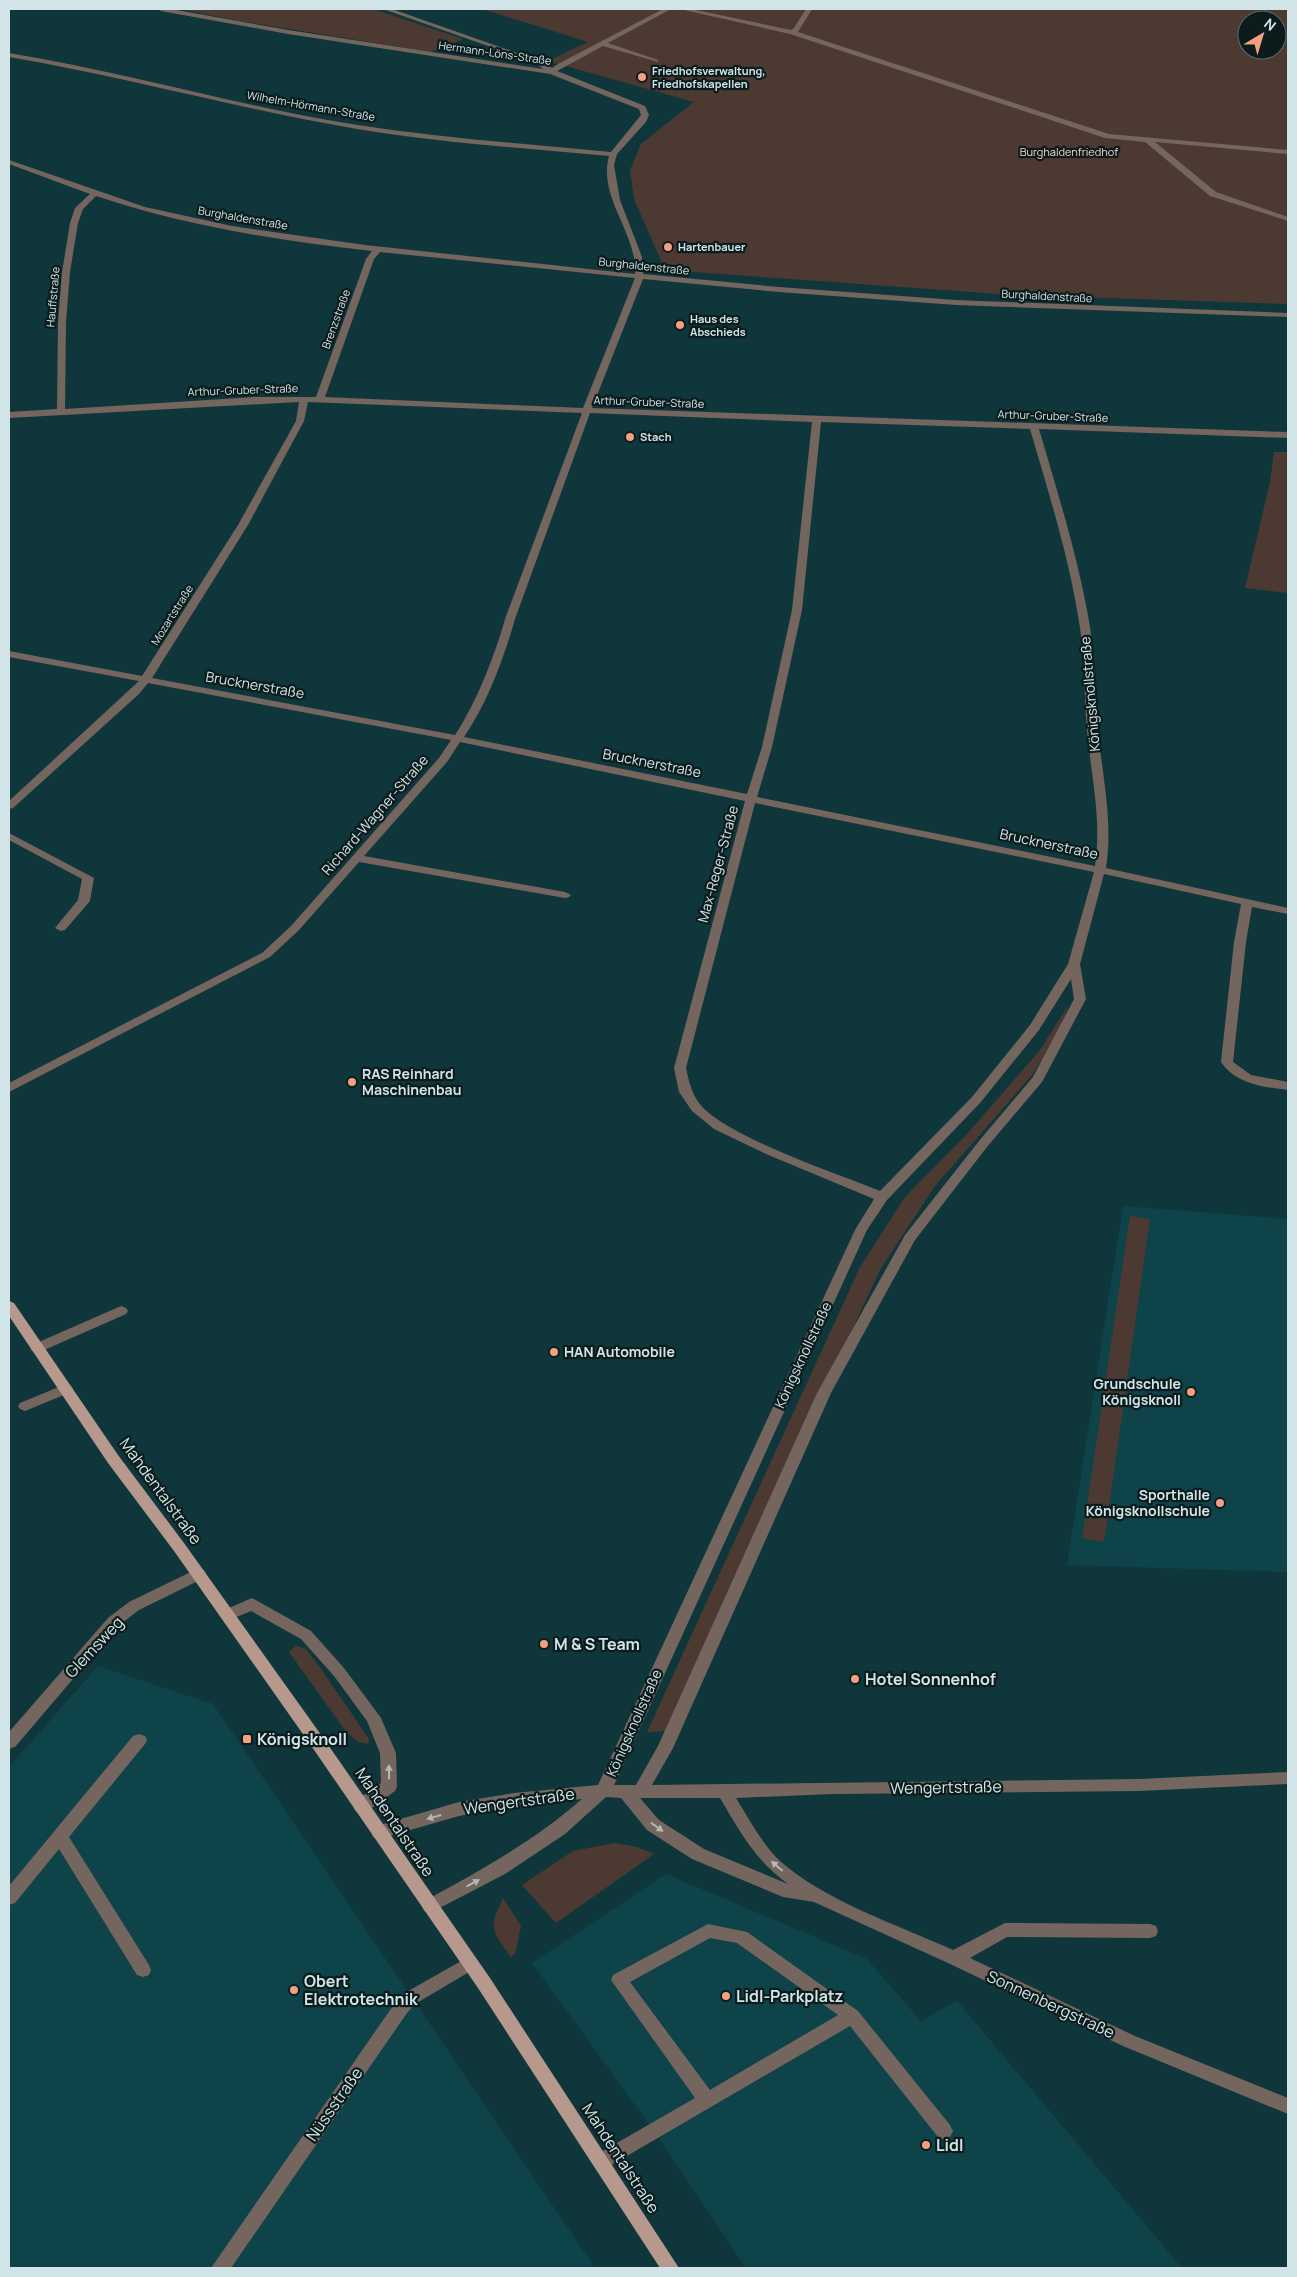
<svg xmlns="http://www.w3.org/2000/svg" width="1297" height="2277" font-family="Manrope,sans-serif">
  <rect width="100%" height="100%" fill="#0f373b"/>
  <!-- built -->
  <g fill="#0e4349">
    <path d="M1123 1206 1288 1219V1572L1067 1565Z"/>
    <path d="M98 1666 213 1704 595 2268H9V1767Z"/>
    <path d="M666 1874 867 1959 921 2021 957 2001 1182 2268H746L654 2131 532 1963Z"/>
  </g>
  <!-- green -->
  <g fill="#4c3932" fill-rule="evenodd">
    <path d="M180 9H373L463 39 431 52 240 21Z"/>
    <path d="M482 9H1288V304L1013 295 665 270 634 199 630 170 641 144 694 102 548 61 588 42ZM1247 20H1277V50H1247Z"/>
    <path d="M1274 452H1288V593L1245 588 1270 482Z"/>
    <path d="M1069 1004 1059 1031 1033 1074 935 1186 880 1270 665 1731 647 1732 860 1267 905 1197 968 1133 1040 1050Z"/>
    <path d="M1130 1216 1150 1219 1104 1542 1082 1538Z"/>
    <path d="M296 1646 305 1648 319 1666 369 1739 368 1744 358 1742 347 1733 289 1652Z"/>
    <path d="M615 1843 637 1847 654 1854 556 1923 522 1885 573 1851Z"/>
    <path d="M503 1898 521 1926 515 1954 511 1957C492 1931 488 1928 503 1898Z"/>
  </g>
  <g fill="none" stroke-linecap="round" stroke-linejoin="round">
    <!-- minor -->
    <g fill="#74655f" fill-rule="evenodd">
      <path d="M158 9H171L288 30 543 69 536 63 383 9H392L540 61 552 68 558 64 663 9H671L608 43 658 60V62L603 46 557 71 645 106 649 115 646 122 617 154 614 165 620 200 642 257 643 274 779 287 956 300 1288 313V317L956 305 779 292 643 279 592 408 1288 432V438L1039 429C1058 494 1079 560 1090 627 1095 662 1093 698 1098 733 1103 778 1113 823 1106 868L1288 908V914L1252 907 1246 942 1233 1062 1251 1075 1288 1082V1090C1263 1087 1236 1084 1221 1062L1234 942 1241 904 1104 874 1080 964 1086 999 1042 1082 987 1147 915 1240 831 1393 673 1748 652 1785 1139 1779 1288 1772V1784L1139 1791 833 1794 736 1798C749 1819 762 1844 780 1861 825 1901 898 1925 953 1950L1005 1923 1150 1924 1156 1926 1158 1931 1156 1936 1150 1938 1007 1937 970 1958 1135 2036 1288 2098V2114L1123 2046 948 1963 814 1902 783 1897 692 1859 647 1830 621 1798 606 1797 565 1834 505 1874 430 1913 424 1911 422 1906 424 1901C480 1871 534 1841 582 1799L514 1805 459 1816 379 1839 373 1837 371 1832 373 1827 459 1802 514 1793 598 1785 855 1230 874 1199 766 1154 714 1129 692 1111 679 1092 674 1068 745 801 460 742 447 762 364 856 565 892 571 895 569 897 565 898 359 862 299 930 270 957 9 1092V1083L262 953 291 926 439 758 451 740 148 683 139 694 13 808 9 809V801L139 681 9 657V651L142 676 238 525 296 421 299 402 9 418V412L57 409 58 323 62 272 70 223 75 208 90 194 9 164V160L145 207 232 226 365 245 635 274C635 268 635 263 634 258 628 224 599 192 609 156 525 148 440 143 357 129 240 109 126 77 9 57V53C126 72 241 107 358 125 442 138 527 144 611 152L641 115 639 109 550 74 288 34 161 11ZM96 196C186 226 279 241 372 251L366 259 316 397H255L65 409 66 323 70 272 78 223 83 209ZM380 252 635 278 583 408 325 397 374 259ZM308 402 582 413 505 619C495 655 476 704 455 735L152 678 248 525 304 421ZM590 413 812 422 792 610 762 747 747 794 464 737C487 704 504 658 515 619ZM821 422 1030 429C1049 494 1070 560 1080 628 1085 661 1084 696 1087 730 1091 775 1102 820 1095 866L757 797 772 747 802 610ZM755 803 1094 872 1068 964 1030 1025 972 1097 880 1191C838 1174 724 1136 699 1103 691 1092 689 1081 686 1068ZM1071 979 1074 999 1033 1077 979 1141 905 1235 817 1393 658 1746 636 1785H614L867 1230 887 1200 980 1103 1039 1030ZM640 1798H720C741 1833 754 1859 788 1884L704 1849 659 1820Z"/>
      <path d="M680 9H691L791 30 794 28 806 9H812L798 32 1109 134 1288 150V154L1155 142 1216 192 1288 217V221L1210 196 1145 142 1105 138 790 34Z"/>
      <path d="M9 833 94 878 90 901 65 930 61 931 55 928 78 900 82 879 9 840Z"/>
      <path d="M121 1306 126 1308 128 1311 126 1314 42 1351H32L30 1348 32 1345Z"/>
      <path d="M66 1384 71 1386 73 1389 71 1392 25 1411 20 1409 18 1406 20 1403Z"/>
      <path d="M199 1568 204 1570 206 1574 204 1578 139 1610 118 1626 15 1747 9 1749V1732L108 1618 129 1602Z"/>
      <path d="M252 1598 311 1631 344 1668 381 1718 396 1753 397 1786 395 1791C384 1798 369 1815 355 1811L353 1806 355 1801 381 1783 380 1753 367 1721 334 1676 301 1639 251 1611 227 1621 222 1619 220 1615 222 1611Z"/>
      <path d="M139 1734 145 1736 147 1740 145 1744 69 1837 149 1965 151 1970 149 1975 143 1977 137 1975 59 1849 15 1903 9 1905V1886L133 1736Z"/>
      <path d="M708 1924 747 1932 858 2011 950 2125 953 2131 950 2137 944 2139 938 2137 850 2026 608 2167 602 2169 596 2167 593 2161 596 2155 695 2098 611 1980 613 1975ZM710 1938 737 1943 838 2015 710 2090 630 1982Z"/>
      <path d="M470 1956 476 1958 478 1963 476 1968 415 2004 407 2013 231 2268H211L395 2003 403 1994Z"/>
    </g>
    <!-- major -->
    <path fill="#b6988c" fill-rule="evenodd" d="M9 1301 14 1303 118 1455 184 1543 324 1739 490 1978 679 2268H660L478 1988 312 1747 174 1551 108 1463 9 1316Z"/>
  </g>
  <!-- one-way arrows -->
  <defs><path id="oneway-solid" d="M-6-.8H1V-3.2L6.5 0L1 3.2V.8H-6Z" transform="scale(1.25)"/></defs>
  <g fill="#b0b8b8">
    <use href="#oneway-solid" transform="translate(389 1772) rotate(-91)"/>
    <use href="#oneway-solid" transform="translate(434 1817) rotate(164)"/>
    <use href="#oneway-solid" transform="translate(657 1827) rotate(36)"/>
    <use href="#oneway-solid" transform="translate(777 1866) rotate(-139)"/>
    <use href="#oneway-solid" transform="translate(473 1883) rotate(-28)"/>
  </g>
  <!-- markers -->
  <g fill="#f2a080" stroke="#0c1c1d" stroke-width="2">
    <circle cx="642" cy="77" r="5"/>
    <circle cx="668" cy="247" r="5"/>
    <circle cx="680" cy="325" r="5"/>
    <circle cx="630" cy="437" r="5"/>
    <circle cx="352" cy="1082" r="5"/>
    <circle cx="554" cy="1352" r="5"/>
    <circle cx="1191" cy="1392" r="5"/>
    <circle cx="1220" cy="1503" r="5"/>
    <circle cx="544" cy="1644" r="5"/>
    <circle cx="855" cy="1679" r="5"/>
    <rect x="242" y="1734" width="10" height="10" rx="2.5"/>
    <circle cx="294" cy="1990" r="5"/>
    <circle cx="726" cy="1996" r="5"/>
    <circle cx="926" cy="2145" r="5"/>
  </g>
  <g text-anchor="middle" stroke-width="4.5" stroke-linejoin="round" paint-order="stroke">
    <!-- far-street labels -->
    <g font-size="11" fill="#d1e5e8" stroke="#0c1c1d">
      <text transform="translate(495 53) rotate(8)" y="4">Hermann-Löns-Straße</text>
      <text transform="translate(311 106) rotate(10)" y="4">Wilhelm-Hörmann-Straße</text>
      <text transform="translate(243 218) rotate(10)" y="4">Burghaldenstraße</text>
      <text transform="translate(644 266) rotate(6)" y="4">Burghaldenstraße</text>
      <text transform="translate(1047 296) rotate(3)" y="4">Burghaldenstraße</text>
      <text transform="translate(53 297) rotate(-85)" y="4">Hauffstraße</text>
      <text transform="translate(336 319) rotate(-70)" y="4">Brenzstraße</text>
      <text transform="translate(243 390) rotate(-2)" y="4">Arthur-Gruber-Straße</text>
      <text transform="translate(649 402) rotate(2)" y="4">Arthur-Gruber-Straße</text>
      <text transform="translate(1053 416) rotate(2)" y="4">Arthur-Gruber-Straße</text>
      <text transform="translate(172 615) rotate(-58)" y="4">Mozartstraße</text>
    </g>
    <!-- far-poi labels -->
    <g font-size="11" font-weight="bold" fill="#d1e5e8" stroke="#0c1c1d" text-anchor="start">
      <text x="652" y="75">Friedhofsverwaltung,<tspan x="652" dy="13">Friedhofskapellen</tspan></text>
      <text x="678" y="251">Hartenbauer</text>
      <text x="690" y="323">Haus des<tspan x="690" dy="13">Abschieds</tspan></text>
      <text x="640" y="441">Stach</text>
    </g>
    <!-- far-park labels -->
    <g font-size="11" fill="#f9d4c5" stroke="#0c1c1d">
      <text x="1069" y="156">Burghaldenfriedhof</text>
    </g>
    <!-- street labels -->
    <g font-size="14" fill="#d1e5e8" stroke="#0c1c1d">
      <text transform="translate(255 685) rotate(10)" y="5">Brucknerstraße</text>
      <text transform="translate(1090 694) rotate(-95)" y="5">Königsknollstraße</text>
      <text transform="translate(652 763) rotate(11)" y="5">Brucknerstraße</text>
      <text transform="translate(375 815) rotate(-49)" y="5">Richard-Wagner-Straße</text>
      <text transform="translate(1049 844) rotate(12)" y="5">Brucknerstraße</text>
      <text transform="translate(718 864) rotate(-75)" y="5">Max-Reger-Straße</text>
      <text transform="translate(803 1355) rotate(-65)" y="5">Königsknollstraße</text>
      <text transform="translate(634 1723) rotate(-66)" y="5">Königsknollstraße</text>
    </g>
    <!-- poi labels -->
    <g font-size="14" font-weight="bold" fill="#d1e5e8" stroke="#0c1c1d" text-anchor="start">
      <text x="362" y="1079">RAS Reinhard<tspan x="362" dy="16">Maschinenbau</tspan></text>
      <text x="564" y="1357">HAN Automobile</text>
      <text x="1181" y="1389" text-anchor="end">Grundschule<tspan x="1181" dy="16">Königsknoll</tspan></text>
      <text x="1210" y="1500" text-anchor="end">Sporthalle<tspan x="1210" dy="16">Königsknollschule</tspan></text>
    </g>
    <!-- near-street labels -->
    <g font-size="16" fill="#d1e5e8" stroke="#0c1c1d">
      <text transform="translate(161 1491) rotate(54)" y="6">Mahdentalstraße</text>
      <text transform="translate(94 1647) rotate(-47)" y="6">Glemsweg</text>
      <text transform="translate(946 1787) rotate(-1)" y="6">Wengertstraße</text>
      <text transform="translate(519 1801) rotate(-8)" y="6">Wengertstraße</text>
      <text transform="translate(395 1822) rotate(56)" y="6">Mahdentalstraße</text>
      <text transform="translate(1051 2004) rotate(25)" y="6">Sonnenbergstraße</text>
      <text transform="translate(334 2104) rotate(-55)" y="6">Nüssstraße</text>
      <text transform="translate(621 2158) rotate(57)" y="6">Mahdentalstraße</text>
    </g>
    <!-- near-poi labels -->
    <g font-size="16" font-weight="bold" fill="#d1e5e8" stroke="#0c1c1d" text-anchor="start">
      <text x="554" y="1650">M &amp; S Team</text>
      <text x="865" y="1685">Hotel Sonnenhof</text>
      <text x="257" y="1745">Königsknoll</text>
      <text x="304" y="1987">Obert<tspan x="304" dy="18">Elektrotechnik</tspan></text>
      <text x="736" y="2002">Lidl-Parkplatz</text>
      <text x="936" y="2151">Lidl</text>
    </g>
  </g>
  <!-- border -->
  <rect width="1297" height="2277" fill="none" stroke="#d1e5e8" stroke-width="20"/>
  <!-- north arrow -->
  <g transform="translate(1262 35) rotate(38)"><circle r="24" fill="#0c1c1d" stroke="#5b6c6e"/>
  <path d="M0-4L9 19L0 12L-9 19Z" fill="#f2a080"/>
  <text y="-8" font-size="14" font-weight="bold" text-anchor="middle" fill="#d1e5e8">N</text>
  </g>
</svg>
